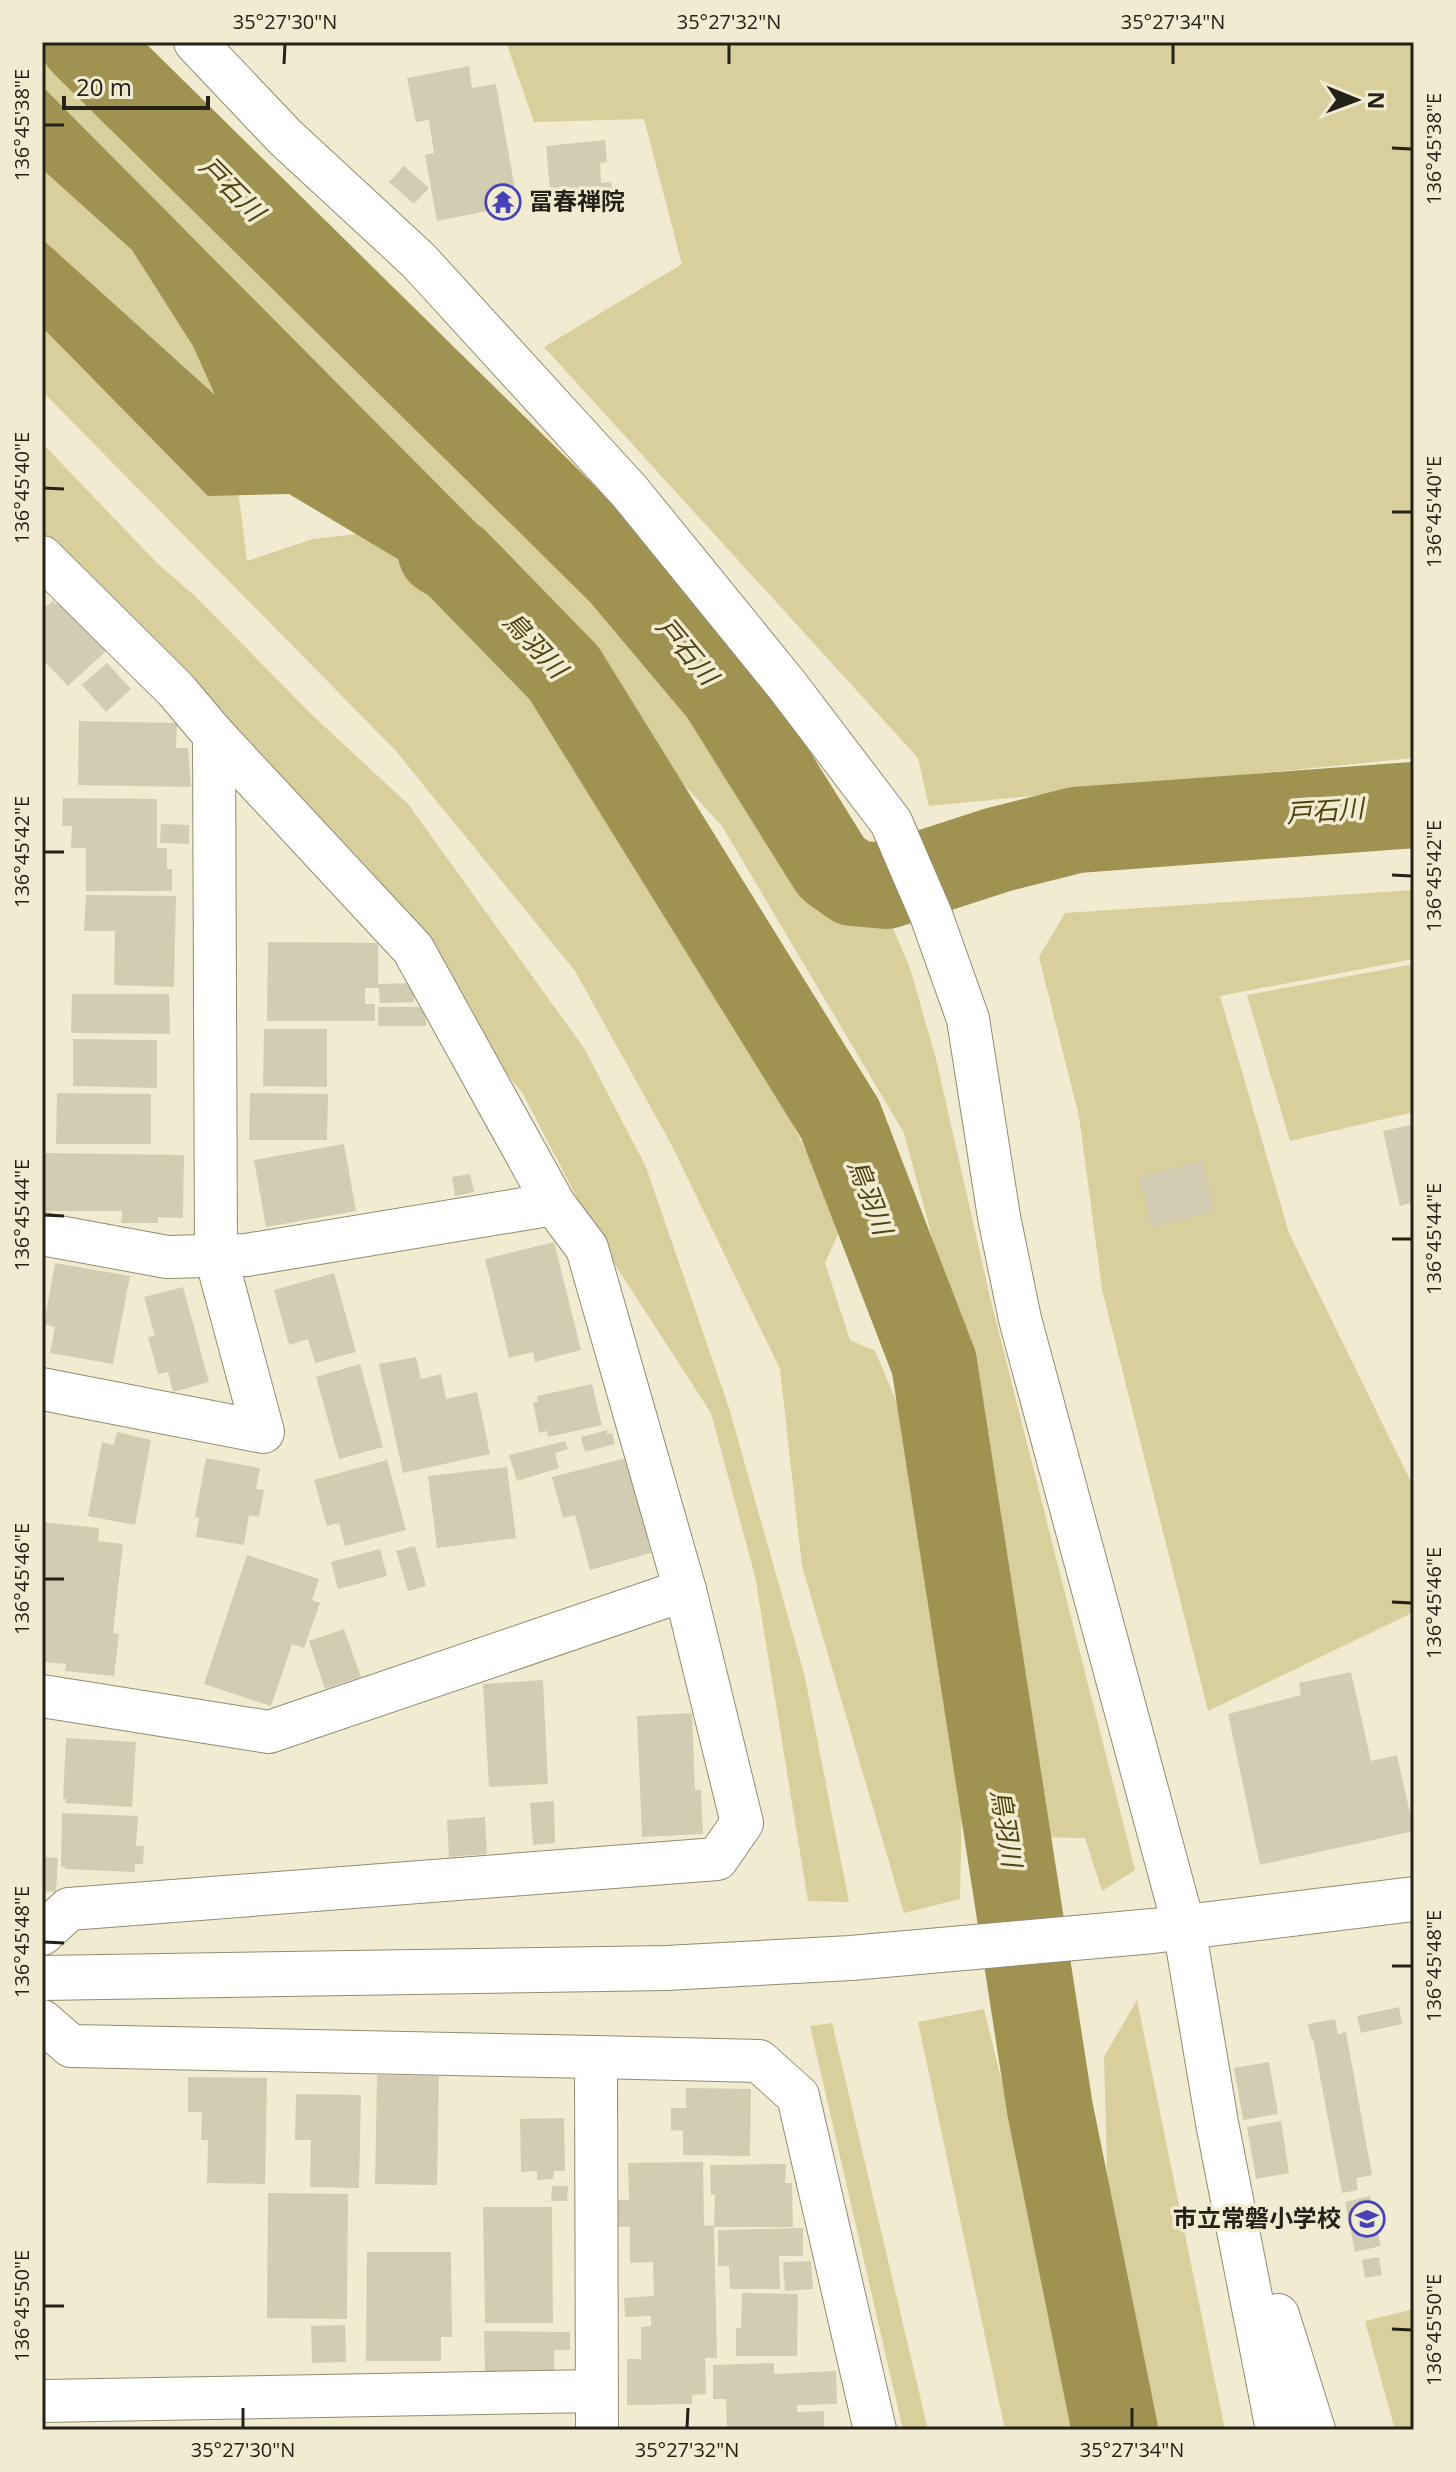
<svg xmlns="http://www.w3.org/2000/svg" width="1456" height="2472" font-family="'Open Sans','Noto Sans JP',sans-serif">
  <rect width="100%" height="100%" fill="#f1ecd1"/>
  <!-- green -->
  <g fill="#d8cf9d">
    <path d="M42 42H139L576 496 753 707 856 842 910 968 936 1059 990 1297 1135 1870 1102 1891 1085 1838 1033 1837 1019 1781 980 1747 992 1459 904 1133 722 826 273 339 42 96Z"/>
    <path d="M506 42H1414V758L929 806 918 758 544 347 682 264 644 119 534 122Z"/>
    <path d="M61 170 167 263 221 352 247 561 313 539 392 530 495 641 570 734 639 856 746 1033 843 1223 825 1263 850 1340 875 1351 966 1565 960 1899 904 1913 802 1566 780 1369 671 1144 575 971 395 750 42 391V174Z"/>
    <path d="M42 443 157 563 195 596 312 715 408 804 584 1048 646 1167 729 1408 805 1677 849 1902 808 1901 755 1576 711 1413 599 1240 523 1094 257 760 155 658 42 533Z"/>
    <path d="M1414 890V959L1220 996 1289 1233 1414 1488V1612L1208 1711 1102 1289 1079 1116 1039 957 1065 913Z"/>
    <path d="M1414 964V1112L1290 1141 1247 995Z"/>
    <path d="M1137 2000 1225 2430H1155L1108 2202 1104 2057Z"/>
    <path d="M984 2009 1087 2430H1005L918 2022Z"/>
    <path d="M832 2023 928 2430H903L810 2026Z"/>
    <path d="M1414 2309V2430H1395L1365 2321Z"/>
  </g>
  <!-- water -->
  <path fill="#a09352" d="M42 86 479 526 537 642 289 494 208 496 42 327V239L215 395 193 346 132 250 42 169Z"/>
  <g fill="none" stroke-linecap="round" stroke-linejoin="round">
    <!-- river -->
    <g stroke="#a09352" stroke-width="86">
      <path d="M83 42 621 572 722 692 832 868 853 883 886 886 997 850 1076 830 1414 805"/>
      <path d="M441 553 455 561 564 673 840 1119 934 1363 1050 2109 1115 2430"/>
    </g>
  </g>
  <!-- building -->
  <g fill="#d2cdb2">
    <path d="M469 66 472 88 496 84 518 205 437 221 425 155 434 153 429 120 416 122 407 78Z"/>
    <path d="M605 140 607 162 600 163 601 183 611 182 614 204 605 205 602 188V197L551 202 546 146Z"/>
    <path d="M404 166 429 188 414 204 389 182Z"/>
    <path d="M53 601 56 604 59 601 106 651 68 686 42 659V610Z"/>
    <path d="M107 663 131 689 106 712 82 685Z"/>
    <path d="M79 721 177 723 176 748H188L191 787 78 785Z"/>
    <path d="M63 798 157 799V848H167V869H172V891H86V848H71L72 826H62Z"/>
    <path d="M161 824 189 825V844L160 843Z"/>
    <path d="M86 895 176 896 174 987 114 985 115 931H84Z"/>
    <path d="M268 942 378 943V984L414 983V1002L380 1003 379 988H365V1004H375V1021H267Z"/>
    <path d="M72 994H169L170 1034 71 1033Z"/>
    <path d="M378 1007H425L426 1026H378Z"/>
    <path d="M264 1029H327V1087L263 1086Z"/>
    <path d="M73 1039 157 1040V1088L73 1086Z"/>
    <path d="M57 1093 151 1094V1144H56Z"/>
    <path d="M250 1093 328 1094 327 1140H249Z"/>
    <path d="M1414 1124V1202L1400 1206 1383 1131Z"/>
    <path d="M344 1144 356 1211 266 1227 254 1160Z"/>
    <path d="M45 1153 184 1155 183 1218 158 1217V1223H121L122 1211H45Z"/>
    <path d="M1202 1161 1215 1211 1152 1227 1139 1177Z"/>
    <path d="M470 1174 474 1192 455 1196 452 1177Z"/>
    <path d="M554 1242 581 1350 535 1362 533 1352 509 1358 485 1259Z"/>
    <path d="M55 1263 130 1276 113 1364 50 1353 55 1327 44 1324Z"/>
    <path d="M334 1273 356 1352 315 1363 308 1339 289 1345 274 1290Z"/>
    <path d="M183 1287 209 1382 173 1392 168 1372 158 1374 148 1337 155 1336 144 1297Z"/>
    <path d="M416 1357 421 1379 441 1374 446 1399 477 1392 490 1454 403 1473 379 1364Z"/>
    <path d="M360 1364 383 1447 339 1459 316 1377Z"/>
    <path d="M592 1384 602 1425 548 1437 547 1431 539 1433 533 1402H538L537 1396Z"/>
    <path d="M607 1430V1434L612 1433 615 1444 585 1452 581 1437Z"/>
    <path d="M117 1432 151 1440 135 1525 88 1516 102 1442 114 1445Z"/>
    <path d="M565 1441 568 1449 555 1453 559 1468 517 1481 509 1455Z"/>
    <path d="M206 1458 260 1468 256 1489 264 1490 259 1517 249 1515 244 1545 196 1537 199 1518 195 1517Z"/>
    <path d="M626 1458 651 1553 590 1570 575 1515 563 1518 552 1477Z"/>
    <path d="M387 1460 406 1530 345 1546 339 1523 327 1526 314 1480Z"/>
    <path d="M507 1467 516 1538 437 1548 428 1476Z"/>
    <path d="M42 1522 99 1528 98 1541 123 1544 113 1633 119 1634 114 1676 65 1671 66 1664 42 1662Z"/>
    <path d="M415 1546 426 1586 408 1591 396 1551Z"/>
    <path d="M380 1549 387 1576 338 1589 331 1562Z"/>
    <path d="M247 1555 319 1579 312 1600 320 1603 304 1648 292 1644 271 1706 204 1684Z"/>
    <path d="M344 1629 361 1677 325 1689 309 1641Z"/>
    <path d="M1351 1672 1371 1761 1397 1755 1414 1831 1260 1865 1228 1714 1301 1695 1299 1683Z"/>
    <path d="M543 1680 548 1784 489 1787 483 1684Z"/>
    <path d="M692 1713 695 1790H701L703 1834 642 1837 637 1716Z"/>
    <path d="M66 1738 136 1742 132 1807 65 1803 66 1799H63Z"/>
    <path d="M554 1801 555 1843 533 1845 530 1803Z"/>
    <path d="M62 1813 138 1816 136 1846H144L143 1864H135V1872L65 1869V1867H61Z"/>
    <path d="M485 1817 487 1854 449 1857 447 1820Z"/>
    <path d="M42 1857 58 1858 56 1892 42 1891Z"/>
    <path d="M1399 2007 1402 2024 1361 2033 1357 2016Z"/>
    <path d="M1335 2019 1338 2034 1346 2032 1372 2175 1356 2178 1358 2190 1342 2193 1313 2039H1311L1308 2024Z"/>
    <path d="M1269 2062 1278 2114 1243 2120 1234 2068Z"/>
    <path d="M377 2075 439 2076 437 2185 375 2184Z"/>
    <path d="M188 2077 267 2078 265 2184 207 2183 208 2140H201L202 2112H188Z"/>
    <path d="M686 2088 751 2089 750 2156 683 2155V2131L671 2130V2108H686Z"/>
    <path d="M296 2094 361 2095 359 2188 310 2187 311 2140H295Z"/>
    <path d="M564 2118 565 2171H554L553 2179 537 2180V2171L521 2172 520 2119Z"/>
    <path d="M1281 2121 1289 2173 1256 2179 1247 2127Z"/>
    <path d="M703 2162 704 2226 714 2225 715 2195H711L710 2165 786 2164 785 2183H792L793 2227H714L717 2358H705L706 2394 692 2395V2404L627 2405V2359H641V2327L651 2326V2316L625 2317 624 2298 654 2296 653 2262 630 2263V2227H617L616 2200H629L628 2163Z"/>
    <path d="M552 2186H568L567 2201H551Z"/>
    <path d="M268 2193 348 2194 347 2319 267 2318Z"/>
    <path d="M1370 2196 1381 2246 1355 2252 1345 2202Z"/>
    <path d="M483 2207H552L553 2323H485Z"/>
    <path d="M803 2228V2256H779L780 2289H730L729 2266H718V2230Z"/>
    <path d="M367 2252H451L452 2337H441V2361H366Z"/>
    <path d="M1379 2257 1382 2275 1365 2278 1362 2260Z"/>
    <path d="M811 2261 813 2289 785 2291 783 2262Z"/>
    <path d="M742 2293 798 2294 797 2356H736V2328H741Z"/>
    <path d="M345 2325 346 2362 312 2363 311 2326Z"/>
    <path d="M484 2331 570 2332V2350H554V2371H485Z"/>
    <path d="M774 2363V2374L836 2371 837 2404 797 2405V2412L824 2411V2430H727L726 2399H713V2365Z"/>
  </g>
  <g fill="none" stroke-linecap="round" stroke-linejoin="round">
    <defs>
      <g id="minor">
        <path d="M195 42 285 137 419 261 630 492 786 684 891 822 931 915 968 1019 999 1217 1020 1319 1184 1927 1217 2123 1277 2430"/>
        <path d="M42 557 176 690 214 735 413 949 554 1204 587 1248 685 1590 742 1823 717 1859 69 1909 42 1934"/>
        <path d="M42 1234 167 1257 246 1255 554 1204"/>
        <path d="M42 1389 263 1432 216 1257 214 735"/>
        <path d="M42 1696 269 1732 685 1590"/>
        <path d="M42 2021 71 2046 596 2057 597 2430"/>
        <path d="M596 2057 759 2061 798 2096 875 2430"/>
        <path d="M1278 2315 1314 2430"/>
        <path d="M42 2401 597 2391"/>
      </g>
      <path id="tertiary" d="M42 1978 667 1968 851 1958 1153 1931 1414 1899"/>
    </defs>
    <!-- minor casing -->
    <use href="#minor" stroke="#908c72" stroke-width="44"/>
    <!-- tertiary casing -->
    <use href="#tertiary" stroke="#908c72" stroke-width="46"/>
    <!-- minor -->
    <use href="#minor" stroke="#fff" stroke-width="42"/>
    <!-- tertiary -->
    <use href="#tertiary" stroke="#fff" stroke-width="44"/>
  </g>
  <!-- ticks -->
  <path fill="none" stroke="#242218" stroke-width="3" d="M284 64 285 44M729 64V44M1173 64V44M44 125H64M1392 148 1412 149M44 488 64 489M1392 512H1412M44 852H64M1392 875 1412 876M44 1215 64 1216M1392 1239H1412M44 1579H64M1392 1602 1412 1603M44 1942 64 1943M1392 1966H1412M44 2306H64M1392 2329 1412 2330M243 2428V2408M687 2428 688 2408M1132 2428V2408"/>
  <!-- icons -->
  <defs>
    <symbol id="temple-ring" viewBox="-11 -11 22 22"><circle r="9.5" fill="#f1ecd1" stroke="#4842b8" stroke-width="1.5"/><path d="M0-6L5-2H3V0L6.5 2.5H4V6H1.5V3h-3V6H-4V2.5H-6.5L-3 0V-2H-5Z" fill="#4842b8"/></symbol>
    <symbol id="school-ring" viewBox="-11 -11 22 22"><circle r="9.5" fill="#f1ecd1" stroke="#4842b8" stroke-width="1.5"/><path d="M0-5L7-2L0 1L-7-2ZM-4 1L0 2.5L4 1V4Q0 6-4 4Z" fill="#4842b8"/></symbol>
  </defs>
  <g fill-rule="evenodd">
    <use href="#temple-ring" x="483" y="182" width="40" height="40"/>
    <use href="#school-ring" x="1347" y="2199" width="40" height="40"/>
  </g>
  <g text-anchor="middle" stroke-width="7" stroke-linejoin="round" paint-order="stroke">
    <!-- poi labels -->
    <g font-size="24" font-weight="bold" fill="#242218" stroke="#f1ecd1" text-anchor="start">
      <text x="529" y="210">冨春禅院</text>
      <text x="1341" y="2227" text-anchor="end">市立常磐小学校</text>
    </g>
    <!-- water labels -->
    <g font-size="26" font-style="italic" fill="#4c430e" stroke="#f1ecd1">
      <text transform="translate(232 189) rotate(45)" y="9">戸石川</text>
      <text transform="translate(535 645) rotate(47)" y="9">鳥羽川</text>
      <text transform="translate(687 651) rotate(50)" y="9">戸石川</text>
      <text transform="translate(1325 811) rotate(-4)" y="9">戸石川</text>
      <text transform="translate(870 1197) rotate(69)" y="9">鳥羽川</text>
      <text transform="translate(1006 1828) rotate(81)" y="9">鳥羽川</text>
    </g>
  </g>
  <!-- border -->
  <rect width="1456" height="2472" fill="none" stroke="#f1ecd1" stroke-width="88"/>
  <!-- north arrow -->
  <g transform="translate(1356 100) rotate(91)" stroke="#f1ecd1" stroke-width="6" paint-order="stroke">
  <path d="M0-6L14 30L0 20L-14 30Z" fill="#242218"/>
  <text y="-12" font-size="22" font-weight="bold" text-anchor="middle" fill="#242218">N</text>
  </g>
  <!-- scale -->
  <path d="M64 96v12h144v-12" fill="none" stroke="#242218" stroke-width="4"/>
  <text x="76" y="96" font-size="24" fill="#242218" stroke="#f1ecd1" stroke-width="6" paint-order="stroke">20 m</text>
  <rect x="44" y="44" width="1368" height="2384" fill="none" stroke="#242218" stroke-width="3"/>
  <g font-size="20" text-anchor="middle" fill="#242218">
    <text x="285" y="29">35°27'30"N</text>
    <text x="729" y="29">35°27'32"N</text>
    <text x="1173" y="29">35°27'34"N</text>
    <text transform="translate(22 125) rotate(-90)" y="7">136°45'38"E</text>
    <text transform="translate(1434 149) rotate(-90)" y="7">136°45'38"E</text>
    <text transform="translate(22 488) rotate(-90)" y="7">136°45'40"E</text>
    <text transform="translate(1434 512) rotate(-90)" y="7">136°45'40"E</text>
    <text transform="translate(22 852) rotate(-90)" y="7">136°45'42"E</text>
    <text transform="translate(1434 876) rotate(-90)" y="7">136°45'42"E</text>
    <text transform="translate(22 1215) rotate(-90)" y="7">136°45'44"E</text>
    <text transform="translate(1434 1239) rotate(-90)" y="7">136°45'44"E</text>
    <text transform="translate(22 1579) rotate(-90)" y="7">136°45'46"E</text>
    <text transform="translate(1434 1603) rotate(-90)" y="7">136°45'46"E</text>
    <text transform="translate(22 1942) rotate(-90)" y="7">136°45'48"E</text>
    <text transform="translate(1434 1966) rotate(-90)" y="7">136°45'48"E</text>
    <text transform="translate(22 2306) rotate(-90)" y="7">136°45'50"E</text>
    <text transform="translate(1434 2330) rotate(-90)" y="7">136°45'50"E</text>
    <text x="243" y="2457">35°27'30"N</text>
    <text x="687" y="2457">35°27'32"N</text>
    <text x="1132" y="2457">35°27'34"N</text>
  </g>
</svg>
